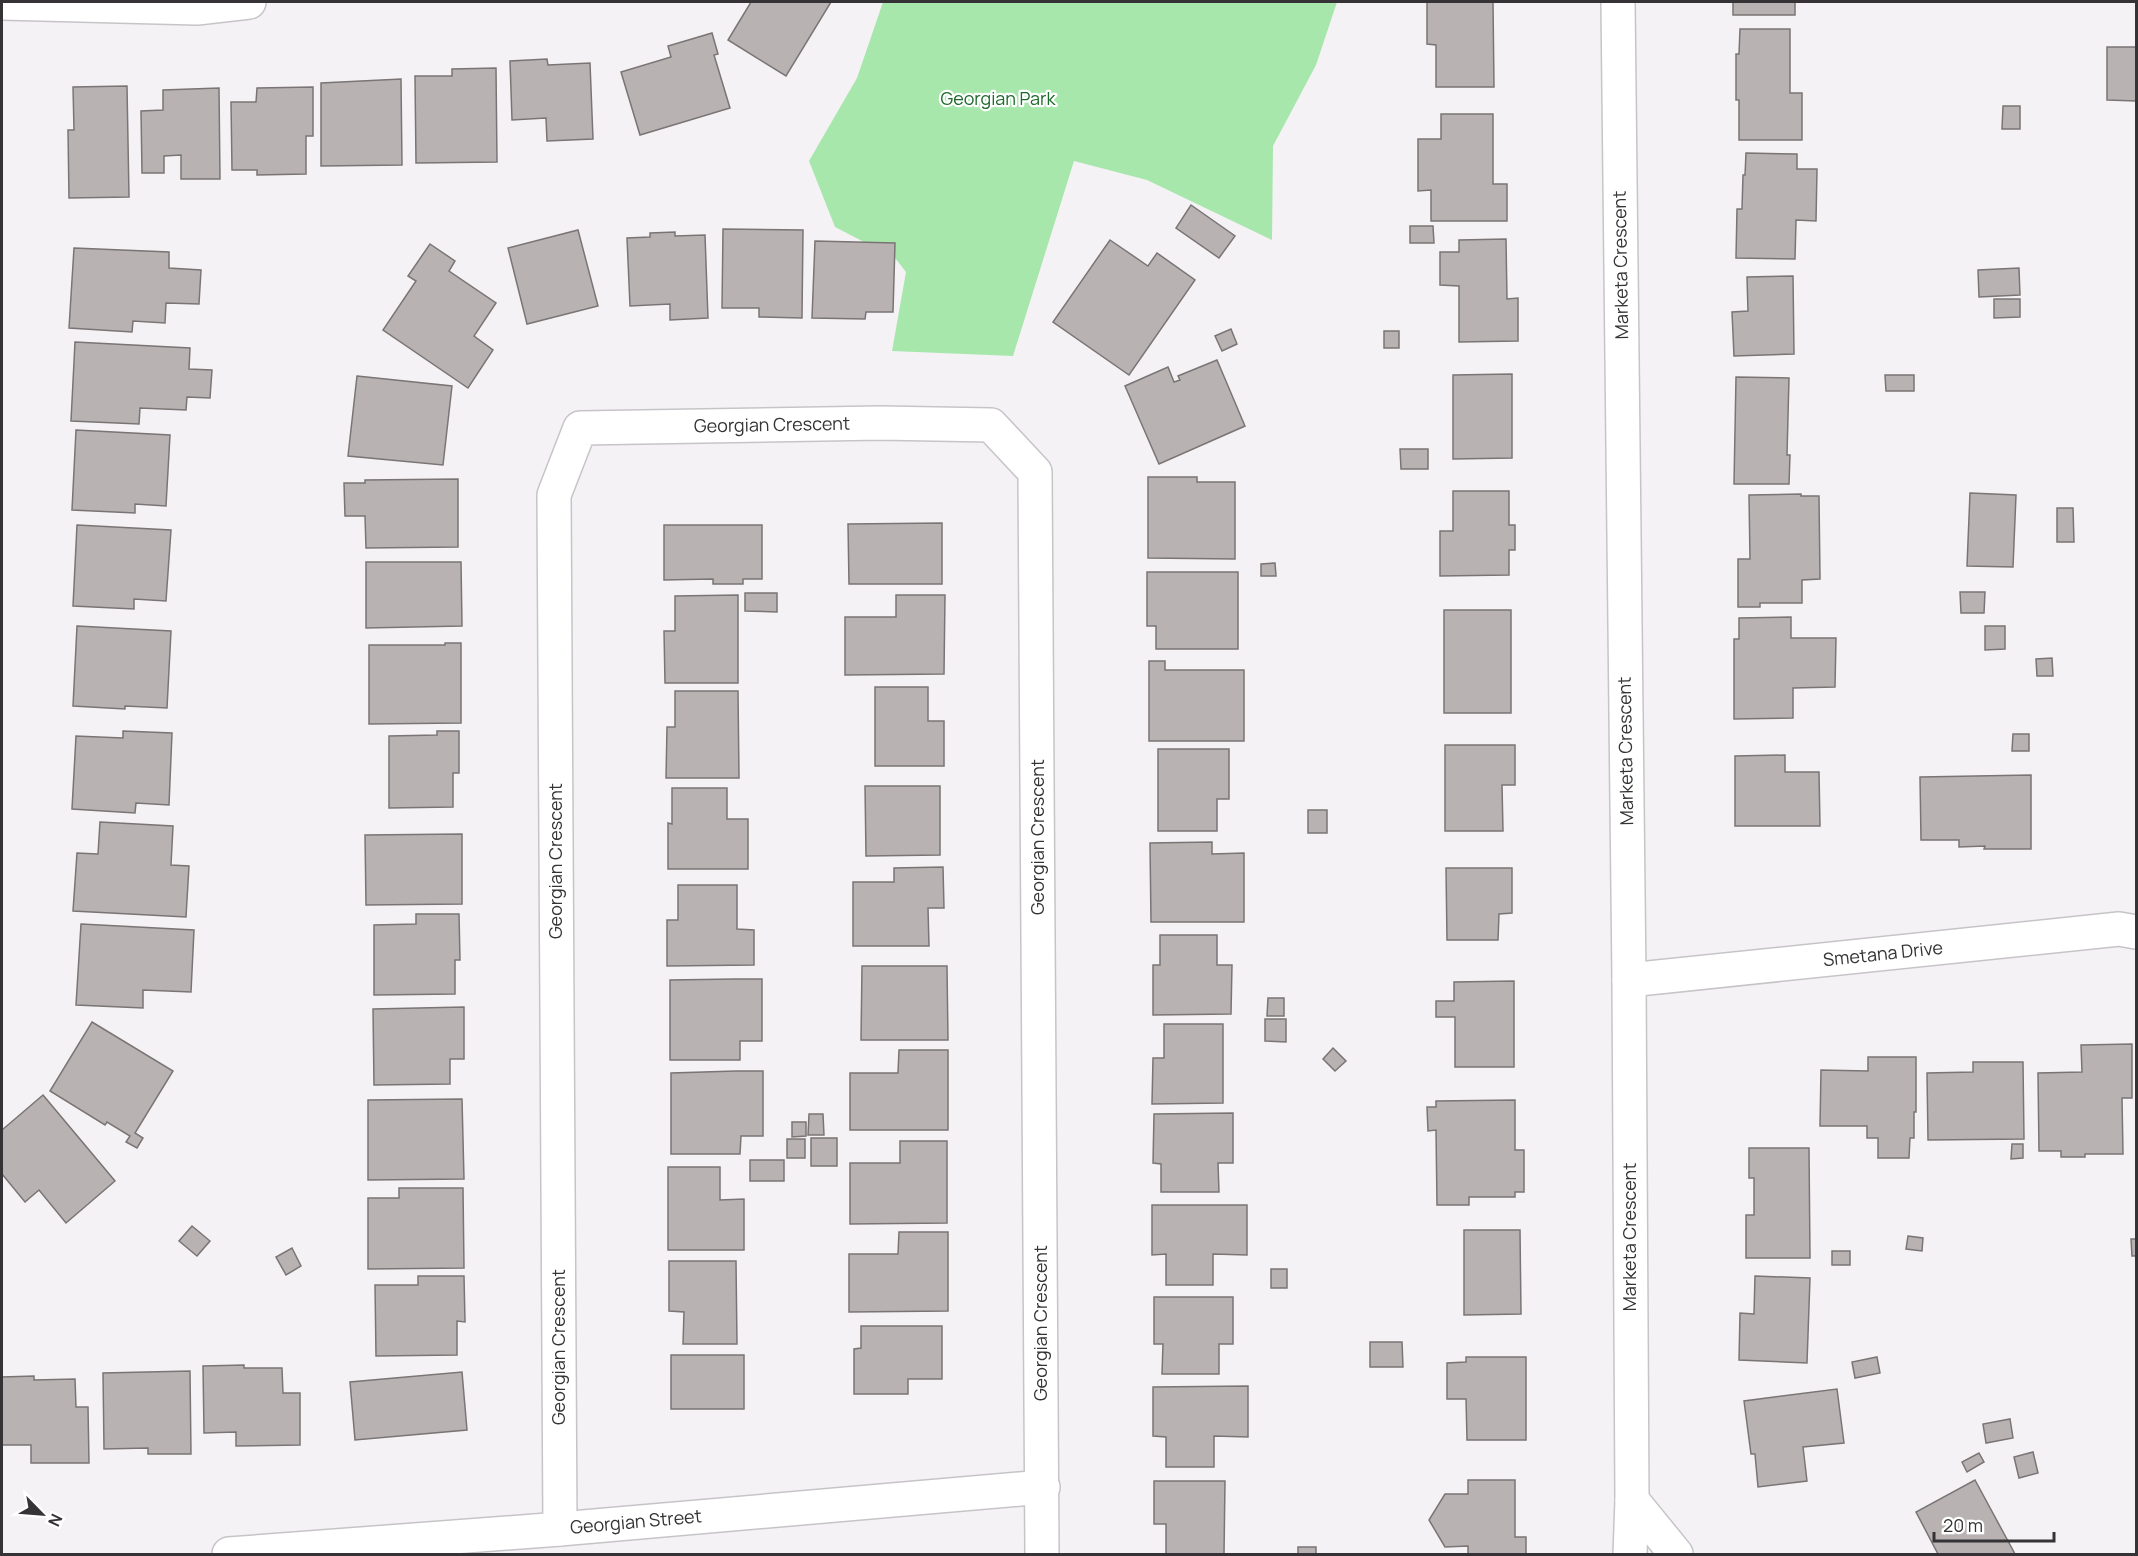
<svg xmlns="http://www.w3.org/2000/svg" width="2138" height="1556" font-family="Manrope,sans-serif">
  <rect width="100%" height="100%" fill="#f5f2f6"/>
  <!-- green -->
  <path fill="#a7e7ac" d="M883 2H1337L1316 65 1273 146 1272 240 1147 180 1074 161 1013 356 892 351 906 272 895 258 835 227 809 161 857 78Z"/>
  <!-- building -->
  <g fill="#b8b3b2" stroke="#7a7574" stroke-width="1.5">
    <path d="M751 2H831L786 76 728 40Z"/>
    <path d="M1427 2H1493L1494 87H1436V45L1427 44Z"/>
    <rect x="1733" y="2" width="62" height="13"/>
    <path d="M1740 29H1790V93H1802V140H1739V100H1736V54H1739Z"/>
    <path d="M712 33 718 54 714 55 730 108 640 135 621 72 671 57 668 46Z"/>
    <path d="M2107 47H2136V101L2107 100Z"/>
    <path d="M547 59 548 65 590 63 593 139 547 141 546 118 512 120 510 61Z"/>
    <path d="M496 68 497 162 416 163 415 76H452V69Z"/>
    <path d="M401 79 402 165 321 166V83Z"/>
    <path d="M127 86 129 197 69 198 68 130H74L73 87Z"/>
    <path d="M313 87V136H306V174L257 175V170H232L231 102H256L257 88Z"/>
    <path d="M219 88 220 179H181V155L164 156V173H142L141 111 163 110V90Z"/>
    <path d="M2003 106H2020V129H2002Z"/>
    <path d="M1441 114H1493V184H1507V221H1431V190L1418 191V139H1441Z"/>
    <path d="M1746 153 1797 154V169H1817L1816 221 1796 220 1795 259 1736 258 1737 209H1742L1743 175H1745Z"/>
    <path d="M1191 205 1235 236 1219 258 1176 228Z"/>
    <path d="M1410 226H1433L1434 243H1410Z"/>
    <path d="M723 229 803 230 802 318 759 317V308H722Z"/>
    <path d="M578 230 598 306 527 324 508 248Z"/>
    <path d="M675 232V236L705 235 708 318 670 320V304L630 306 627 238 650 237V233Z"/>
    <path d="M1506 239 1507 299 1518 298V341L1459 342V286L1440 285V252H1459V240Z"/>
    <path d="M1110 240 1148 266 1157 253 1195 280 1129 375 1053 322Z"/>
    <path d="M815 241 895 243 893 312H866L865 319 812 318Z"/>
    <path d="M430 244 455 261 449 271 496 303 474 336 493 350 468 388 383 330 416 281 408 276Z"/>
    <path d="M74 248 169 252V268L201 270 199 304 166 303 165 323 133 321 132 332 69 328Z"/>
    <path d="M2019 268 2020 295 1979 297 1978 270Z"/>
    <path d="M1793 276 1794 354 1734 356 1732 312 1748 311 1747 277Z"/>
    <path d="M1994 299H2020V317L1994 318Z"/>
    <path d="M1231 329 1237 344 1222 351 1215 336Z"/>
    <rect x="1384" y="331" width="15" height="17"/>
    <path d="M75 342 190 348 189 369 212 370 210 398 187 397 186 410 140 408 139 424 71 421Z"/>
    <path d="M1217 360 1245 426 1159 464 1125 386 1168 367 1174 382 1180 380 1178 376Z"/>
    <path d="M1512 374V458L1453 459V375Z"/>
    <path d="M1885 375H1914V391H1886Z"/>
    <path d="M357 376 452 386 443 465 348 456Z"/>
    <path d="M1736 377 1789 378 1787 455H1790L1789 484H1734Z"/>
    <path d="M76 430 170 435 166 506 135 504V513L72 510Z"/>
    <path d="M1400 449H1428V469H1401Z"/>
    <path d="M1148 477H1197V482H1235V559L1148 558Z"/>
    <path d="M458 479V547L366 548 365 516H345L344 483H365V480Z"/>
    <path d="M1453 491H1509V525H1515V550H1509V575L1440 576V531H1453Z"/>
    <path d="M1970 493 2016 495 2013 567 1967 566Z"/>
    <path d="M1801 494V496H1819L1820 579 1802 580V603H1760V607H1738V559H1750L1749 495Z"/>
    <path d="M2057 508H2073L2074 542H2057Z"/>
    <path d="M942 523V584H849L848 524Z"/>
    <path d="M77 525 171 530 166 601 134 599V609L73 606Z"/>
    <path d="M664 525H762V579H743V584H713V579L664 580Z"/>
    <path d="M366 562H461L462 626 366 628Z"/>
    <path d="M1275 563 1276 576H1261V564Z"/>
    <path d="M1147 572H1238V649H1156V626H1147Z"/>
    <path d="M1960 592H1985L1984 613H1961Z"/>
    <path d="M745 593H777V612L745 611Z"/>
    <path d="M738 595V683H665L664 631H675V596Z"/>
    <path d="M896 595H945L944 674 845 675V617H896Z"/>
    <rect x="1444" y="610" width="67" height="103"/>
    <path d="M1791 617V638H1836L1835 687 1793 688V718L1734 719V639H1739V618Z"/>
    <path d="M77 626 171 631 167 708 125 706V709L73 706Z"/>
    <path d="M1985 626H2005V649L1985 650Z"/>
    <path d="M445 643H461V723L369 724V645H445Z"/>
    <path d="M2052 658 2053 676H2037L2036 659Z"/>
    <path d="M1149 661H1165V670H1244V741H1149Z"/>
    <path d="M875 687H928V721H944V766H875Z"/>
    <path d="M675 691H738L739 778H666L667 727H675Z"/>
    <path d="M123 731 172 733 169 805 136 803 135 813 72 809 76 736 123 738Z"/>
    <path d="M437 731H459V773H453V807L389 808V736L437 735Z"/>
    <path d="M2013 734H2029V751H2012Z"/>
    <path d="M1445 745H1515V785H1502L1503 831H1445Z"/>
    <path d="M1158 749H1229V799H1217V831H1158Z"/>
    <path d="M1785 755V772H1819L1820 826H1735V756Z"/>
    <path d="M2031 775V849H1984L1985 846 1959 847V840H1921L1920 777Z"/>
    <path d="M865 786H940V855L866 856Z"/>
    <path d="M672 788H727V819H748V869H668V823L672 824Z"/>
    <rect x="1308" y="810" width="19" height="23"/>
    <path d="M100 822 173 826 171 865 189 866 186 917 73 911 77 853 98 854Z"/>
    <path d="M462 834V904L366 905 365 835Z"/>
    <path d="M1212 842V854L1244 853V922H1151L1150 843Z"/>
    <path d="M943 867 944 908H928L929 946H853V882H894V868Z"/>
    <path d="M1446 868H1512V913L1499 914 1498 940H1447Z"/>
    <path d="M678 885H737V929L754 930V965L667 966V920H678Z"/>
    <path d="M416 914H459L460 960H455V994L374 995V925L416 924Z"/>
    <path d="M81 924 194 930 191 992 143 990V1008L76 1005Z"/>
    <path d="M1160 935H1217V965H1232L1231 1014 1153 1015V965H1160Z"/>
    <path d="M862 966H947L948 1040H861Z"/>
    <path d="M736 979H762V1041H740V1060H670V980Z"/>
    <path d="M1514 981V1067H1455V1017H1436V1001H1454V982Z"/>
    <path d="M1268 998H1284V1016H1267Z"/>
    <path d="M464 1007V1059H450V1084L374 1085 373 1009Z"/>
    <path d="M1265 1019H1286V1042L1265 1041Z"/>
    <path d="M92 1022 173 1071 135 1133 143 1138 137 1148 126 1142 130 1136 107 1122 105 1125 50 1091Z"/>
    <path d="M1164 1024H1223V1103L1152 1104 1153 1058H1164Z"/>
    <path d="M2132 1044V1098H2122L2123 1154H2085V1157H2061V1151H2039L2038 1073 2082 1072 2081 1045Z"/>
    <path d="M1333 1048 1346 1061 1335 1071 1323 1059Z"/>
    <path d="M899 1050H948V1130H850V1073H898Z"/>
    <path d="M1868 1057H1916V1112H1914V1138H1910L1909 1158H1878V1138H1867V1126H1820L1821 1070 1868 1071Z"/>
    <path d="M1973 1062H2023L2024 1139 1928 1140 1927 1073 1973 1072Z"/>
    <path d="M736 1071H763V1136H741L740 1154H671V1073Z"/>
    <path d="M43 1095 115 1181 66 1223 39 1190 25 1202 2 1174V1130Z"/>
    <path d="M462 1099 464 1179 368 1180V1100Z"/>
    <path d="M1515 1100V1150H1524V1192H1515V1197H1469V1205H1437L1436 1130 1428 1131 1427 1107H1436V1101Z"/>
    <path d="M1233 1113V1163H1218L1219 1192H1161V1164L1153 1163 1154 1114Z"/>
    <path d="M809 1114H823L824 1135H808Z"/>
    <path d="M792 1122H806V1136L792 1137Z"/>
    <rect x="811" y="1138" width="26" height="28"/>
    <rect x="787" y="1139" width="18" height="19"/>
    <path d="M900 1141H947V1223L850 1224V1163H900Z"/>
    <path d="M2012 1144H2023V1158L2011 1159Z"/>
    <path d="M1749 1148H1809L1810 1258H1746V1215H1754V1178H1749Z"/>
    <rect x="750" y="1160" width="34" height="21"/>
    <path d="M668 1167H720V1200L744 1199V1250H668Z"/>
    <path d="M399 1188H463L464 1268 368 1269V1198H399Z"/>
    <path d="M1152 1205H1247V1255L1213 1254V1285H1166V1254L1152 1255Z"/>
    <path d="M192 1226 210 1241 197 1256 179 1241Z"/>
    <path d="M1464 1230H1520L1521 1314 1464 1315Z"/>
    <path d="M899 1232H948V1311L849 1312V1254H898Z"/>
    <path d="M1908 1236 1923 1238 1922 1251 1906 1249Z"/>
    <path d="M2131 1239H2136V1256H2132Z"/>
    <path d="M292 1248 301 1266 286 1275 276 1257Z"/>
    <rect x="1832" y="1251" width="18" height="14"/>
    <path d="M669 1261H736L737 1344H683L684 1312 669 1311Z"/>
    <rect x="1271" y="1269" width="16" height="19"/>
    <path d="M418 1276H464L465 1322 457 1321V1355L376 1356 375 1285H418Z"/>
    <path d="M1755 1276 1810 1278 1807 1363 1739 1360 1740 1313 1754 1314Z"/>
    <path d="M1154 1297H1233V1344H1219V1374H1162L1163 1344H1154Z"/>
    <path d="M861 1326H942V1379H908V1394H854V1349L861 1348Z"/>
    <path d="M1370 1342H1402L1403 1367H1370Z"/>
    <rect x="671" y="1355" width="73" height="54"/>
    <path d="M1466 1357H1526V1440H1467L1466 1399H1447V1363L1466 1362Z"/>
    <path d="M1877 1357 1880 1373 1855 1378 1852 1362Z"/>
    <path d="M244 1365V1368H282L283 1393H300V1445L236 1446V1432L204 1433 203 1366Z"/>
    <path d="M190 1371 191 1454H148V1448L104 1449 103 1373Z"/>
    <path d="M462 1372 467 1430 355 1440 350 1382Z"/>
    <path d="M34 1376V1380L75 1379 76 1407H88L89 1463H31V1445H2V1377Z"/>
    <path d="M1248 1386V1437L1214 1436V1467H1166V1437L1153 1436V1387Z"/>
    <path d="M1837 1389 1844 1443 1803 1447 1807 1481 1758 1487 1755 1454H1751L1744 1401Z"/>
    <path d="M2010 1419 2013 1438 1986 1443 1983 1424Z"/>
    <path d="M2033 1452 2038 1473 2019 1478 2014 1457Z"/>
    <path d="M1979 1453 1984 1462 1967 1472 1962 1462Z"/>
    <path d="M1468 1480H1515V1537H1526V1554H1468V1546L1445 1547 1429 1520 1445 1494H1468Z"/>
    <path d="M1975 1480 2015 1554H1938L1916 1512Z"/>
    <path d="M1154 1481H1225L1224 1554H1166V1524H1154Z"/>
    <rect x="1298" y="1547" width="18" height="7"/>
  </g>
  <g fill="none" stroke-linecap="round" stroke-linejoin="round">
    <defs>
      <g id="minor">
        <path d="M1618 2 1629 980 1632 1500 1630 1554"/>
        <path d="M2 3 197 8 249 2"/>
        <path d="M1629 980 2119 929 2136 932"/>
        <path d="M1632 1500 1676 1554"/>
        <path d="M560 1529 554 495 580 428 880 423 991 425 1035 472 1042 1554"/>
        <path d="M229 1554 560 1529 1043 1487"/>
      </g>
    </defs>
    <!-- minor casing -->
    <use href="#minor" stroke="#c7c4c8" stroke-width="36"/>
    <!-- minor -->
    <use href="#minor" stroke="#fff" stroke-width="33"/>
  </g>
  <g text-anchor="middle" stroke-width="4.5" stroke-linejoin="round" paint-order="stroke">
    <!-- park labels -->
    <g font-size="18" fill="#1e692c" stroke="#fff">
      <text x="998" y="105">Georgian Park</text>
    </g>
    <!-- street labels -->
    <g font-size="18" fill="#353335" stroke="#fff">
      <text transform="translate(1621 265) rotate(-91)" y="6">Marketa Crescent</text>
      <text transform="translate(772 425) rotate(-1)" y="6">Georgian Crescent</text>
      <text transform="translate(1626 751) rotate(-91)" y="6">Marketa Crescent</text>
      <text transform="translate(1038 837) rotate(-90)" y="6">Georgian Crescent</text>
      <text transform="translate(556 861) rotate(-90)" y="6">Georgian Crescent</text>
      <text transform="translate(1883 954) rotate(-6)" y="6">Smetana Drive</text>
      <text transform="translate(1630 1237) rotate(-90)" y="6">Marketa Crescent</text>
      <text transform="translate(1041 1323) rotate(-90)" y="6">Georgian Crescent</text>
      <text transform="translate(559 1347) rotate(-90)" y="6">Georgian Crescent</text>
      <text transform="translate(636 1522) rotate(-5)" y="6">Georgian Street</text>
    </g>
  </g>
  <!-- border -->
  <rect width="2138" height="1556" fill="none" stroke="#353335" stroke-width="6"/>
  <!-- north arrow -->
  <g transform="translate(42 1514) rotate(115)" stroke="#ffffff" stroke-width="4.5" paint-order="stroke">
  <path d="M0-4.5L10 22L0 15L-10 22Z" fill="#353335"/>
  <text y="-9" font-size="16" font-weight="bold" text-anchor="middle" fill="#353335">N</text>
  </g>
  <!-- scale -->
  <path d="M1934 1532v9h120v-9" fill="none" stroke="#353335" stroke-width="3"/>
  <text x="1943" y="1532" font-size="18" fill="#353335" stroke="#ffffff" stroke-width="4.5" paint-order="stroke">20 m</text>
</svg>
